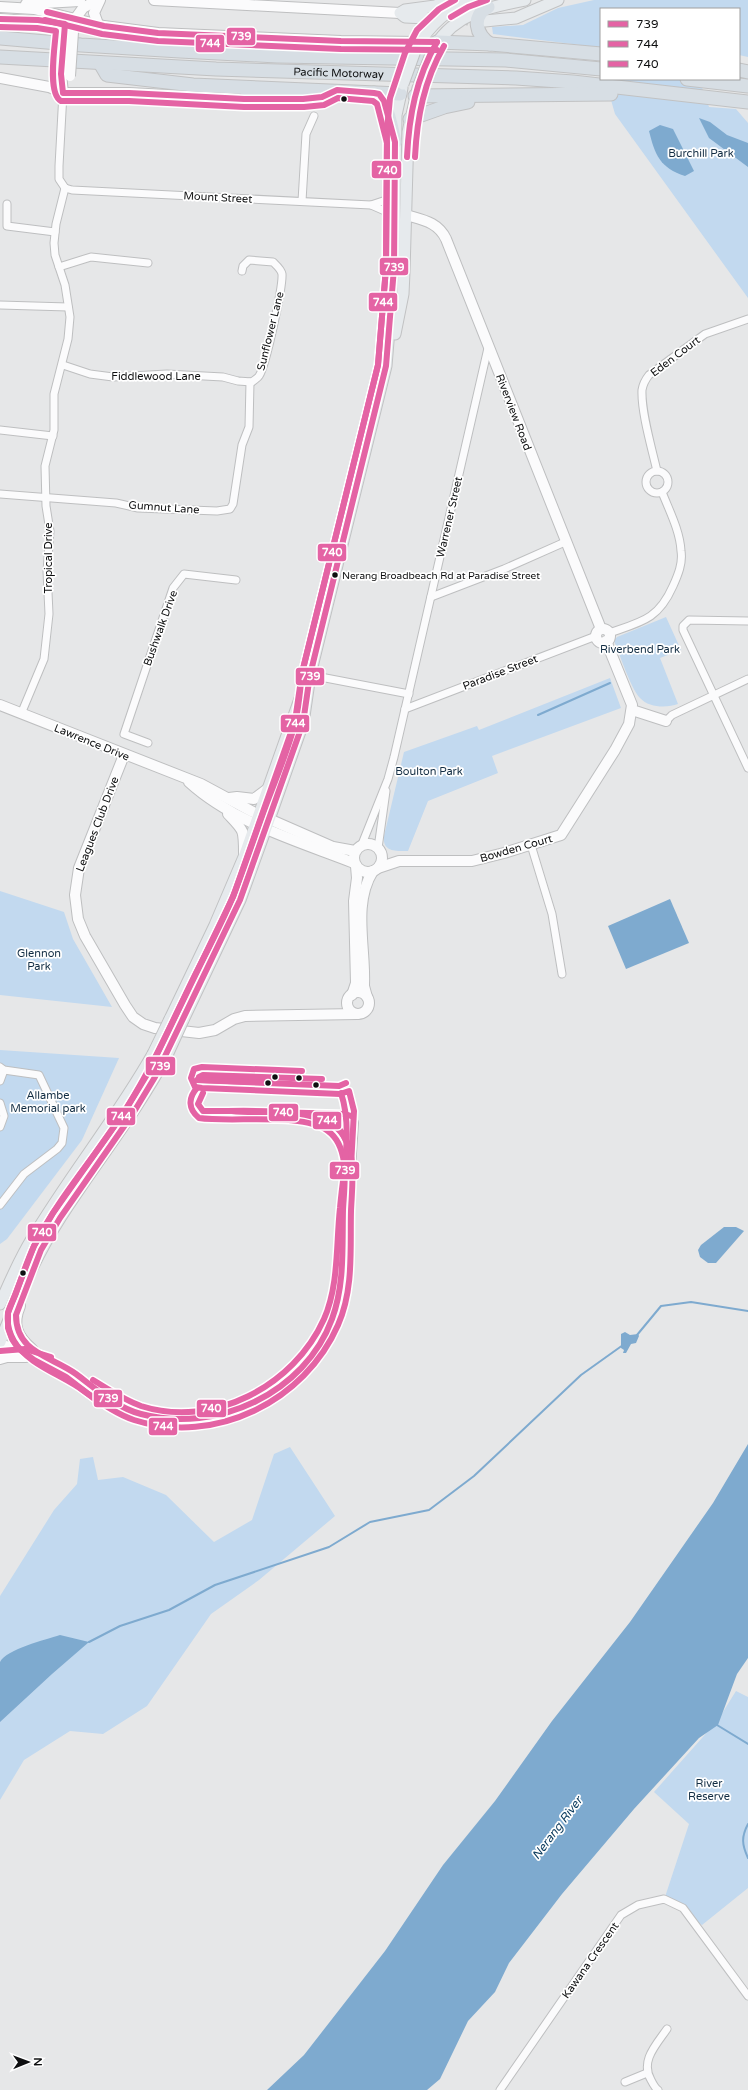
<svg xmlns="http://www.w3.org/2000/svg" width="748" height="2090" font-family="'Varela Round',sans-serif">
  <rect width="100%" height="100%" fill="#e6e7e8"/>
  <!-- green -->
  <g fill="#c2d9ef">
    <path d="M594 0H748V57L739 55V9H601V64L596 47 493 34 492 27 523 25 558 8Z"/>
    <path d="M605 79H699L709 107 736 109 748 123V298L615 114Z"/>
    <path d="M666 617 681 650 660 658 678 704C667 708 649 708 640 698 631 689 620 655 614 641L617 637Z"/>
    <path d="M610 678 621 708 492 756 498 773 428 801 408 851C396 851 382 852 384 836L404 752 477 726 479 730Z"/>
    <path d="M0 891 64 912 73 939 112 1007 0 995Z"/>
    <path d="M0 1050 119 1058 82 1140 7 1239 0 1244Z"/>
    <path d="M290 1447 335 1516 259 1580 211 1614 147 1706 103 1734 70 1731 24 1760 0 1800V1596L54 1510 77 1484 80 1459 93 1457 98 1480 123 1477 166 1495 214 1542 252 1520 274 1454Z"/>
    <path d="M736 1691 748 1697V1888L702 1925 665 1897 689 1824 654 1792 718 1720Z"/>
  </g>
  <!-- water -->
  <g fill="#7eaacf">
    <path d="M699 118 710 122 727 135 748 143V167L709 138Z"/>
    <path d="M660 125 673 129 694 171 685 176C660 168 655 155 649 131Z"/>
    <path d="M670 899 689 943 626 969 608 926Z"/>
    <path d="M724 1227H736L744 1231 716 1263H708L700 1257 698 1250 701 1245Z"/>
    <path d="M625 1332 630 1335 638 1334 639 1336 636 1343 631 1344 626 1353H623L624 1350 621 1348V1334Z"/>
    <path d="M748 1444V1658L737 1674 718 1725 699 1738 634 1809 562 1894 509 1963 495 1992 468 2021 440 2079 427 2090H267L304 2055 385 1951 443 1865 495 1801 552 1721 630 1622 713 1503Z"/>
    <path d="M60 1635 89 1642 52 1674 0 1722V1662C7 1649 45 1640 60 1635Z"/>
  </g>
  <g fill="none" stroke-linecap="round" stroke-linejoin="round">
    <!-- stream -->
    <g stroke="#7eaacf" stroke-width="2">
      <path d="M538 715 610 683"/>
      <path d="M637 1335 661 1306 691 1302 748 1311"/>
      <path d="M89 1642 120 1626 169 1610 215 1585 329 1547 370 1522 429 1510 474 1476 581 1375 623 1345"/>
      <path d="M717 1725 748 1744"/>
      <path d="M748 1824C741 1837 742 1845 748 1858"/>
    </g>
    <!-- primary-tunnel -->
    <path stroke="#c6c7c8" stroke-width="11" stroke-dasharray="11 5.5" stroke-linecap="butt" d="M433 18 468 20"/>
    <defs>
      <g id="street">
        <path d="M63 93 59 166V179L65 188"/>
        <path d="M65 188 72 190 371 205 387 212 392 223"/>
        <path d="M302 201 306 134 314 116"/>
        <path d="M7 204V226L55 232"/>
        <path d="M371 205 386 200 394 189"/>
        <path d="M59 267 91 257 148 263"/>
        <path d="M0 305 68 307"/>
        <path d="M63 365 90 374 113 377 167 374 223 377 238 381 252 382C254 380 258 378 259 376 266 366 283 286 282 274 281 269 276 265 273 262L249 260 243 266 242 271"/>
        <path d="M0 430 53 436"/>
        <circle cx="657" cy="482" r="11"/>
        <path d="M657 471C652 449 641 412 642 390 643 384 645 380 649 375L705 334 748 319"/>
        <path d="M0 494 116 503 138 508 217 511 230 509 233 504 242 445 249 427 250 382"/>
        <path d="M431 597 504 569 565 542"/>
        <path d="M748 621 689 620 683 626V630L748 768"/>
        <path d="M609 633C641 622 658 620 673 586 678 575 683 563 681 551 680 531 669 510 662 492"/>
        <path d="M310 675 409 694"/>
        <path d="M405 709 596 636"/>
        <path d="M21 714 44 659 49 614 47 571 50 531 46 506 45 466 54 430V394L68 339 70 317 65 285 55 255 54 243 56 224 65 188"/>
        <path d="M666 721 672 715 748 679"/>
        <path d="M148 743 124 734 173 588 184 574 236 580"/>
        <path d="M362 844 388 779 394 757 488 348"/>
        <path d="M531 845 552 914 562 974"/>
        <path d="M378 848 386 791"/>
        <path d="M0 1067 4 1070 39 1075 64 1128 62 1143 57 1149 24 1174 0 1205"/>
        <path d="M0 1081 4 1070"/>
        <path d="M0 1103 4 1116 0 1127"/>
        <path d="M625 2082 647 2073"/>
        <path d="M500 2090 621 1915 638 1905 664 1899 683 1908 748 1996"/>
        <path d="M658 2090C655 2088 653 2084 651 2080 640 2061 656 2045 667 2029"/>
      </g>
      <g id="secondary">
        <path d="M154 0 400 13"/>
        <path d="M26 4 80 1"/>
        <path d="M0 7 34 9 104 26 158 33 341 41 419 42"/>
        <path d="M0 19 67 24 75 19 83 8 97 0"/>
        <path d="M98 24 94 13 100 0"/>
        <path d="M61 74 63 93"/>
        <path d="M0 78 49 87 63 93H129L244 99"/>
        <path d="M406 215C423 220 438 222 446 239L601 629"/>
        <circle cx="603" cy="636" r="7"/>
        <path d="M0 705 201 784 253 812 333 847 355 851"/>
        <path d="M632 710 666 721"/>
        <path d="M124 755 79 868 75 895 78 919 85 936 125 1005 133 1017 143 1024 155 1028 199 1033 215 1030 234 1019 245 1016 357 1014"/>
        <path d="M189 782C234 823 298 841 354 863"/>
        <path d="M229 798 237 797 254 799 270 787"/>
        <path d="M228 814C244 831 244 829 244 853"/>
        <circle cx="368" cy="858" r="14"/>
        <path d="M378 868 399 861H472L504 853 561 835 615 750 629 724 632 705 606 641"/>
        <circle cx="358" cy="1003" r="11"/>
        <path d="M352 995 356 983 354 901 357 878 356 866"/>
        <path d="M367 997 364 986C366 948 352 904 373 871"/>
        <path d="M20 1306C12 1325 17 1336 32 1349"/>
        <path d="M0 1344C14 1349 29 1354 42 1360 75 1377 105 1402 140 1414 173 1424 212 1421 244 1407 295 1385 331 1344 340 1288 343 1272 343 1254 344 1237 348 1199 351 1161 353 1123H347L343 1254"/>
        <path d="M0 1359 7 1357H26"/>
      </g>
      <g id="primary">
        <path d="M427 18 405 17 400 13 405 10 435 6 451 0"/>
        <path d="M485 21 516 18 558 0"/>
        <path d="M435 46C456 13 489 7 525 0"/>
        <path d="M416 48C429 26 446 9 471 0"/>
        <path d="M395 334 403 294 404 272 408 132 418 88"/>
        <path d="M170 1019 215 925 244 857 301 696"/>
        <path d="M183 1020 240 900 266 828 303 723 310 675 386 366 394 268 396 115 402 88"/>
        <path d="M0 1304C10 1282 19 1260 32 1239 70 1175 117 1118 153 1054"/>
        <path d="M0 1342C17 1299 35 1257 60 1218 95 1163 136 1113 167 1055"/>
      </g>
      <g id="highway">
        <path d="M488 7C471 16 476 35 490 44"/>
        <path d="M0 38 81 45 180 51 277 56 506 60 601 69"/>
        <path d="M437 42 490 44 601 54"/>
        <path id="s1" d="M0 57 216 69 516 78 573 82 748 102"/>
        <path d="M100 63 107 75 193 85 400 94"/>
        <path d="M739 70 748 72"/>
        <path d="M687 79 748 86"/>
        <path d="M374 93C387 98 392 129 395 142"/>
        <path d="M415 96 611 94"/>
        <path d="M244 99H309L329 94"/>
        <path d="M410 119 444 107 468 102"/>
      </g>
    </defs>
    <!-- street casing -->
    <use href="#street" stroke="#bebfc0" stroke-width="9"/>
    <!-- secondary casing -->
    <use href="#secondary" stroke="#bebfc0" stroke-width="12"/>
    <!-- primary casing -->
    <use href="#primary" stroke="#c1c2c3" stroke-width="13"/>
    <!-- highway casing -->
    <use href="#highway" stroke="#c1c2c3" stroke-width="15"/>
    <!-- street -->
    <use href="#street" stroke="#fbfbfc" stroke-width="7"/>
    <!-- secondary -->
    <use href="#secondary" stroke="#fbfbfc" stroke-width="10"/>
    <!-- primary -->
    <use href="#primary" stroke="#e6eaed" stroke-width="11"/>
    <!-- highway -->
    <use href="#highway" stroke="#d7dee4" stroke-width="13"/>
    <defs>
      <g id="secondary-bridge">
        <path d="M61 74 63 31"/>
        <path d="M70 76 73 32"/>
      </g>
      <g id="primary-bridge">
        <path d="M403 84 416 48"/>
        <path d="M419 85 433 49"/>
        <path d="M153 1054 170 1019"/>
        <path d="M167 1055 183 1020"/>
      </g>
    </defs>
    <!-- secondary-bridge casing -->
    <use href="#secondary-bridge" stroke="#bebfc0" stroke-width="12" stroke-linecap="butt"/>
    <!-- primary-bridge casing -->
    <use href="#primary-bridge" stroke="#c1c2c3" stroke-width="13" stroke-linecap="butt"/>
    <!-- secondary-bridge -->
    <use href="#secondary-bridge" stroke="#fbfbfc" stroke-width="10"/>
    <!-- primary-bridge -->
    <use href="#primary-bridge" stroke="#e6eaed" stroke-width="11"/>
    <defs>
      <g id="bus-1">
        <path d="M47 12 104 26 158 33 341 41 437 42"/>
        <path d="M0 19 38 20 65 24 61 74 63 93H129L244 99H303L322 97 337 90 374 93 379 94 384 101 395 142 394 268 386 366 310 675 303 723 240 900 155 1077 132 1115 60 1218 41 1250 16 1315C16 1353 51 1356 76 1374 96 1389 117 1408 141 1414 217 1434 305 1393 332 1319 345 1284 342 1246 343 1210 344 1187 351 1148 328 1131 303 1112 232 1123 199 1118 188 1109 188 1098 197 1088"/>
        <path d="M407 157C409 116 416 78 437 42"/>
        <path d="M302 1071 202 1067 194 1069 191 1078 195 1087 202 1088 340 1094 349 1091 354 1111 351 1166"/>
      </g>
      <g id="bus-2">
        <path d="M45 20 102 34 158 41 341 49 437 50"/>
        <path d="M0 27 37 28 56 31C55 45 47 94 61 101H129L244 107H304L324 105 338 98 373 101 377 104 387 143 386 268 378 365 302 673C300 690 299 707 295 723 288 751 276 778 266 805 255 835 245 865 234 894 222 923 207 951 193 979 172 1022 153 1066 127 1107 98 1154 59 1196 34 1246 27 1261 22 1277 16 1293 14 1299 9 1307 8 1313 7 1322 9 1333 14 1341 28 1365 63 1375 84 1391 100 1402 116 1414 134 1420 215 1446 305 1401 338 1325 354 1289 350 1248 351 1211 352 1185 358 1147 337 1127 312 1105 260 1115 232 1111L345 1114 351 1116"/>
        <path d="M415 157C417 117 424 81 444 46"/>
        <path d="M254 1082 200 1080 199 1077 203 1075 322 1079"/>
      </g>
      <g id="bus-3">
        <path d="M451 17 468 7 487 0"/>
        <path d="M197 1080 339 1086 346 1083"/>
        <path d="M203 1093 198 1104 203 1111C238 1112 312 1105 338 1129 349 1139 350 1156 351 1169"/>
        <path d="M0 1351 25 1349 51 1357"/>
        <path d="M93 1380C108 1389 124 1400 141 1406 213 1429 294 1386 324 1319 339 1285 336 1244 340 1208 343 1172 353 1129 341 1093"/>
        <path d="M100 1403 66 1377 34 1360 18 1348 12 1339 8 1328V1313L34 1246 53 1213 125 1111 148 1073 233 897 295 721 302 673 378 365 386 268 387 130 390 98 405 53 417 30 439 9 455 0"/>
      </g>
    </defs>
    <!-- bus-1 casing -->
    <use href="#bus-1" stroke="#fff" stroke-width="9"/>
    <!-- bus-2 casing -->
    <use href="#bus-2" stroke="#fff" stroke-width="9"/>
    <!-- bus-3 casing -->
    <use href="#bus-3" stroke="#fff" stroke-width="9"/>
    <!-- bus-1 -->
    <use href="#bus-1" stroke="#e463a4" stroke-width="6"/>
    <!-- bus-2 -->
    <use href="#bus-2" stroke="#e463a4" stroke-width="6"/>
    <!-- bus-3 -->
    <use href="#bus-3" stroke="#e463a4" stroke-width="6"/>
  </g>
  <!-- markers -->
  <g fill="#0e0f10" stroke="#fff" stroke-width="1.5">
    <circle cx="344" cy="99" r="3.5"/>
    <circle cx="335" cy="575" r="3.5"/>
    <circle cx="275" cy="1077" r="3.5"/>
    <circle cx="299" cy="1078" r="3.5"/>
    <circle cx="268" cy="1083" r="3.5"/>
    <circle cx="316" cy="1085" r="3.5"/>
    <circle cx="23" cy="1273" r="3.5"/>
  </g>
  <g text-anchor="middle" stroke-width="3.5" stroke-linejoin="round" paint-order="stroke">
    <!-- bus labels -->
    <g font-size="10" fill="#0e0f10" stroke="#fff" text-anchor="start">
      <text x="342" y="579">Nerang Broadbeach Rd at Paradise Street</text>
    </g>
    <!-- street labels -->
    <g font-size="11" fill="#0e0f10" stroke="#fff">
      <text dy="4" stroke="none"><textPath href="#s1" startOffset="339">Pacific Motorway</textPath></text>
      <text transform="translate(218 197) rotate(3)" y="4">Mount Street</text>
      <text transform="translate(270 331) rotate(-76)" y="4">Sunflower Lane</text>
      <text transform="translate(675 356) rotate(-37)" y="4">Eden Court</text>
      <text x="156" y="380">Fiddlewood Lane</text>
      <text transform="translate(514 412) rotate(69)" y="4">Riverview Road</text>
      <text transform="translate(164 507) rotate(4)" y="4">Gumnut Lane</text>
      <text transform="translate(449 517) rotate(-77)" y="4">Warrener Street</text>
      <text transform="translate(48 558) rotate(-90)" y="4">Tropical Drive</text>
      <text transform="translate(160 628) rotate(-70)" y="4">Bushwalk Drive</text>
      <text transform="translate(500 672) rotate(-21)" y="4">Paradise Street</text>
      <text transform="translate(92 742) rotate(22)" y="4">Lawrence Drive</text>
      <text transform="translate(97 824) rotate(-69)" y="4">Leagues Club Drive</text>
      <text transform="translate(516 848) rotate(-16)" y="4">Bowden Court</text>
      <text transform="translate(590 1960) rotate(-55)" y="4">Kawana Crescent</text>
    </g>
    <!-- park labels -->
    <g font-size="11" fill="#122d43" stroke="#fff">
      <text x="701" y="157">Burchill Park</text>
      <text x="640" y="653">Riverbend Park</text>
      <text x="429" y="775">Boulton Park</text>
      <text x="39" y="957">Glennon<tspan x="39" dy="13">Park</tspan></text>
      <text x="48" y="1099">Allambe<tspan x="48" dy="13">Memorial park</tspan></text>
      <text x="709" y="1787">River<tspan x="709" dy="13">Reserve</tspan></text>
    </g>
    <!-- water labels -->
    <g font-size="12" font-style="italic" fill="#08395c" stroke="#fff">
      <text transform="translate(557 1828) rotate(-53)" y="4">Nerang River</text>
    </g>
  </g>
  <g stroke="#fff" stroke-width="1.5">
    <rect x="226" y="27" width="30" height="19" rx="4" fill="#e463a4"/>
    <rect x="195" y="34" width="30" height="19" rx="4" fill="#e463a4"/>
    <rect x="371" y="160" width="31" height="19" rx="4" fill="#e463a4"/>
    <rect x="379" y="257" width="30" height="19" rx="4" fill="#e463a4"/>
    <rect x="368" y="292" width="30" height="20" rx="4" fill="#e463a4"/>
    <rect x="317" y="543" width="30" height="19" rx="4" fill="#e463a4"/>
    <rect x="295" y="667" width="30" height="19" rx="4" fill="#e463a4"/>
    <rect x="280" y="714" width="30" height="19" rx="4" fill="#e463a4"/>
    <rect x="145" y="1056" width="31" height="20" rx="4" fill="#e463a4"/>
    <rect x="268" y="1103" width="31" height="19" rx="4" fill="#e463a4"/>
    <rect x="106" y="1107" width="30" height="19" rx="4" fill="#e463a4"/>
    <rect x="312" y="1111" width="30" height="19" rx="4" fill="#e463a4"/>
    <rect x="329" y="1161" width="31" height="19" rx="4" fill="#e463a4"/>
    <rect x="27" y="1223" width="30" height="19" rx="4" fill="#e463a4"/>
    <rect x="93" y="1389" width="30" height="19" rx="4" fill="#e463a4"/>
    <rect x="196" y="1399" width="31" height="19" rx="4" fill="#e463a4"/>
    <rect x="148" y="1417" width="30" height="19" rx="4" fill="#e463a4"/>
  </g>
  <g font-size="11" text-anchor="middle" font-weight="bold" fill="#fff">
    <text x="241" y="40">739</text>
    <text x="210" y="47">744</text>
    <text x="387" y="174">740</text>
    <text x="394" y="271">739</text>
    <text x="383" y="306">744</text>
    <text x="332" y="556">740</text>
    <text x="310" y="680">739</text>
    <text x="295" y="727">744</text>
    <text x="160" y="1070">739</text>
    <text x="283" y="1116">740</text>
    <text x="121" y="1120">744</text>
    <text x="327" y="1124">744</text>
    <text x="345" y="1174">739</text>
    <text x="42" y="1236">740</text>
    <text x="108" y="1402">739</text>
    <text x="211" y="1412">740</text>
    <text x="163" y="1430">744</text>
  </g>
  <!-- legend -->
  <rect x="600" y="8" width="140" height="72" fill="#ffffff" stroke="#9f9f9f"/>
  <rect x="608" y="21" width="20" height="6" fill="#e463a4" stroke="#9f9f9f"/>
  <text x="636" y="28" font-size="12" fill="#0e0f10">739</text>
  <rect x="608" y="41" width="20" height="6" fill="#e463a4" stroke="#9f9f9f"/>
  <text x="636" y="48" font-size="12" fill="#0e0f10">744</text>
  <rect x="608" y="61" width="20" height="6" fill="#e463a4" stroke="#9f9f9f"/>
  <text x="636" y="68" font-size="12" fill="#0e0f10">740</text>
  <!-- north arrow -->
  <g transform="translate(28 2062) rotate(89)" stroke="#ffffff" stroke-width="3" paint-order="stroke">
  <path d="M0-3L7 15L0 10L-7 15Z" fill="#0e0f10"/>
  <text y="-6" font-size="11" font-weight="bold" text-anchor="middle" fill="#0e0f10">N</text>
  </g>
</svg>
